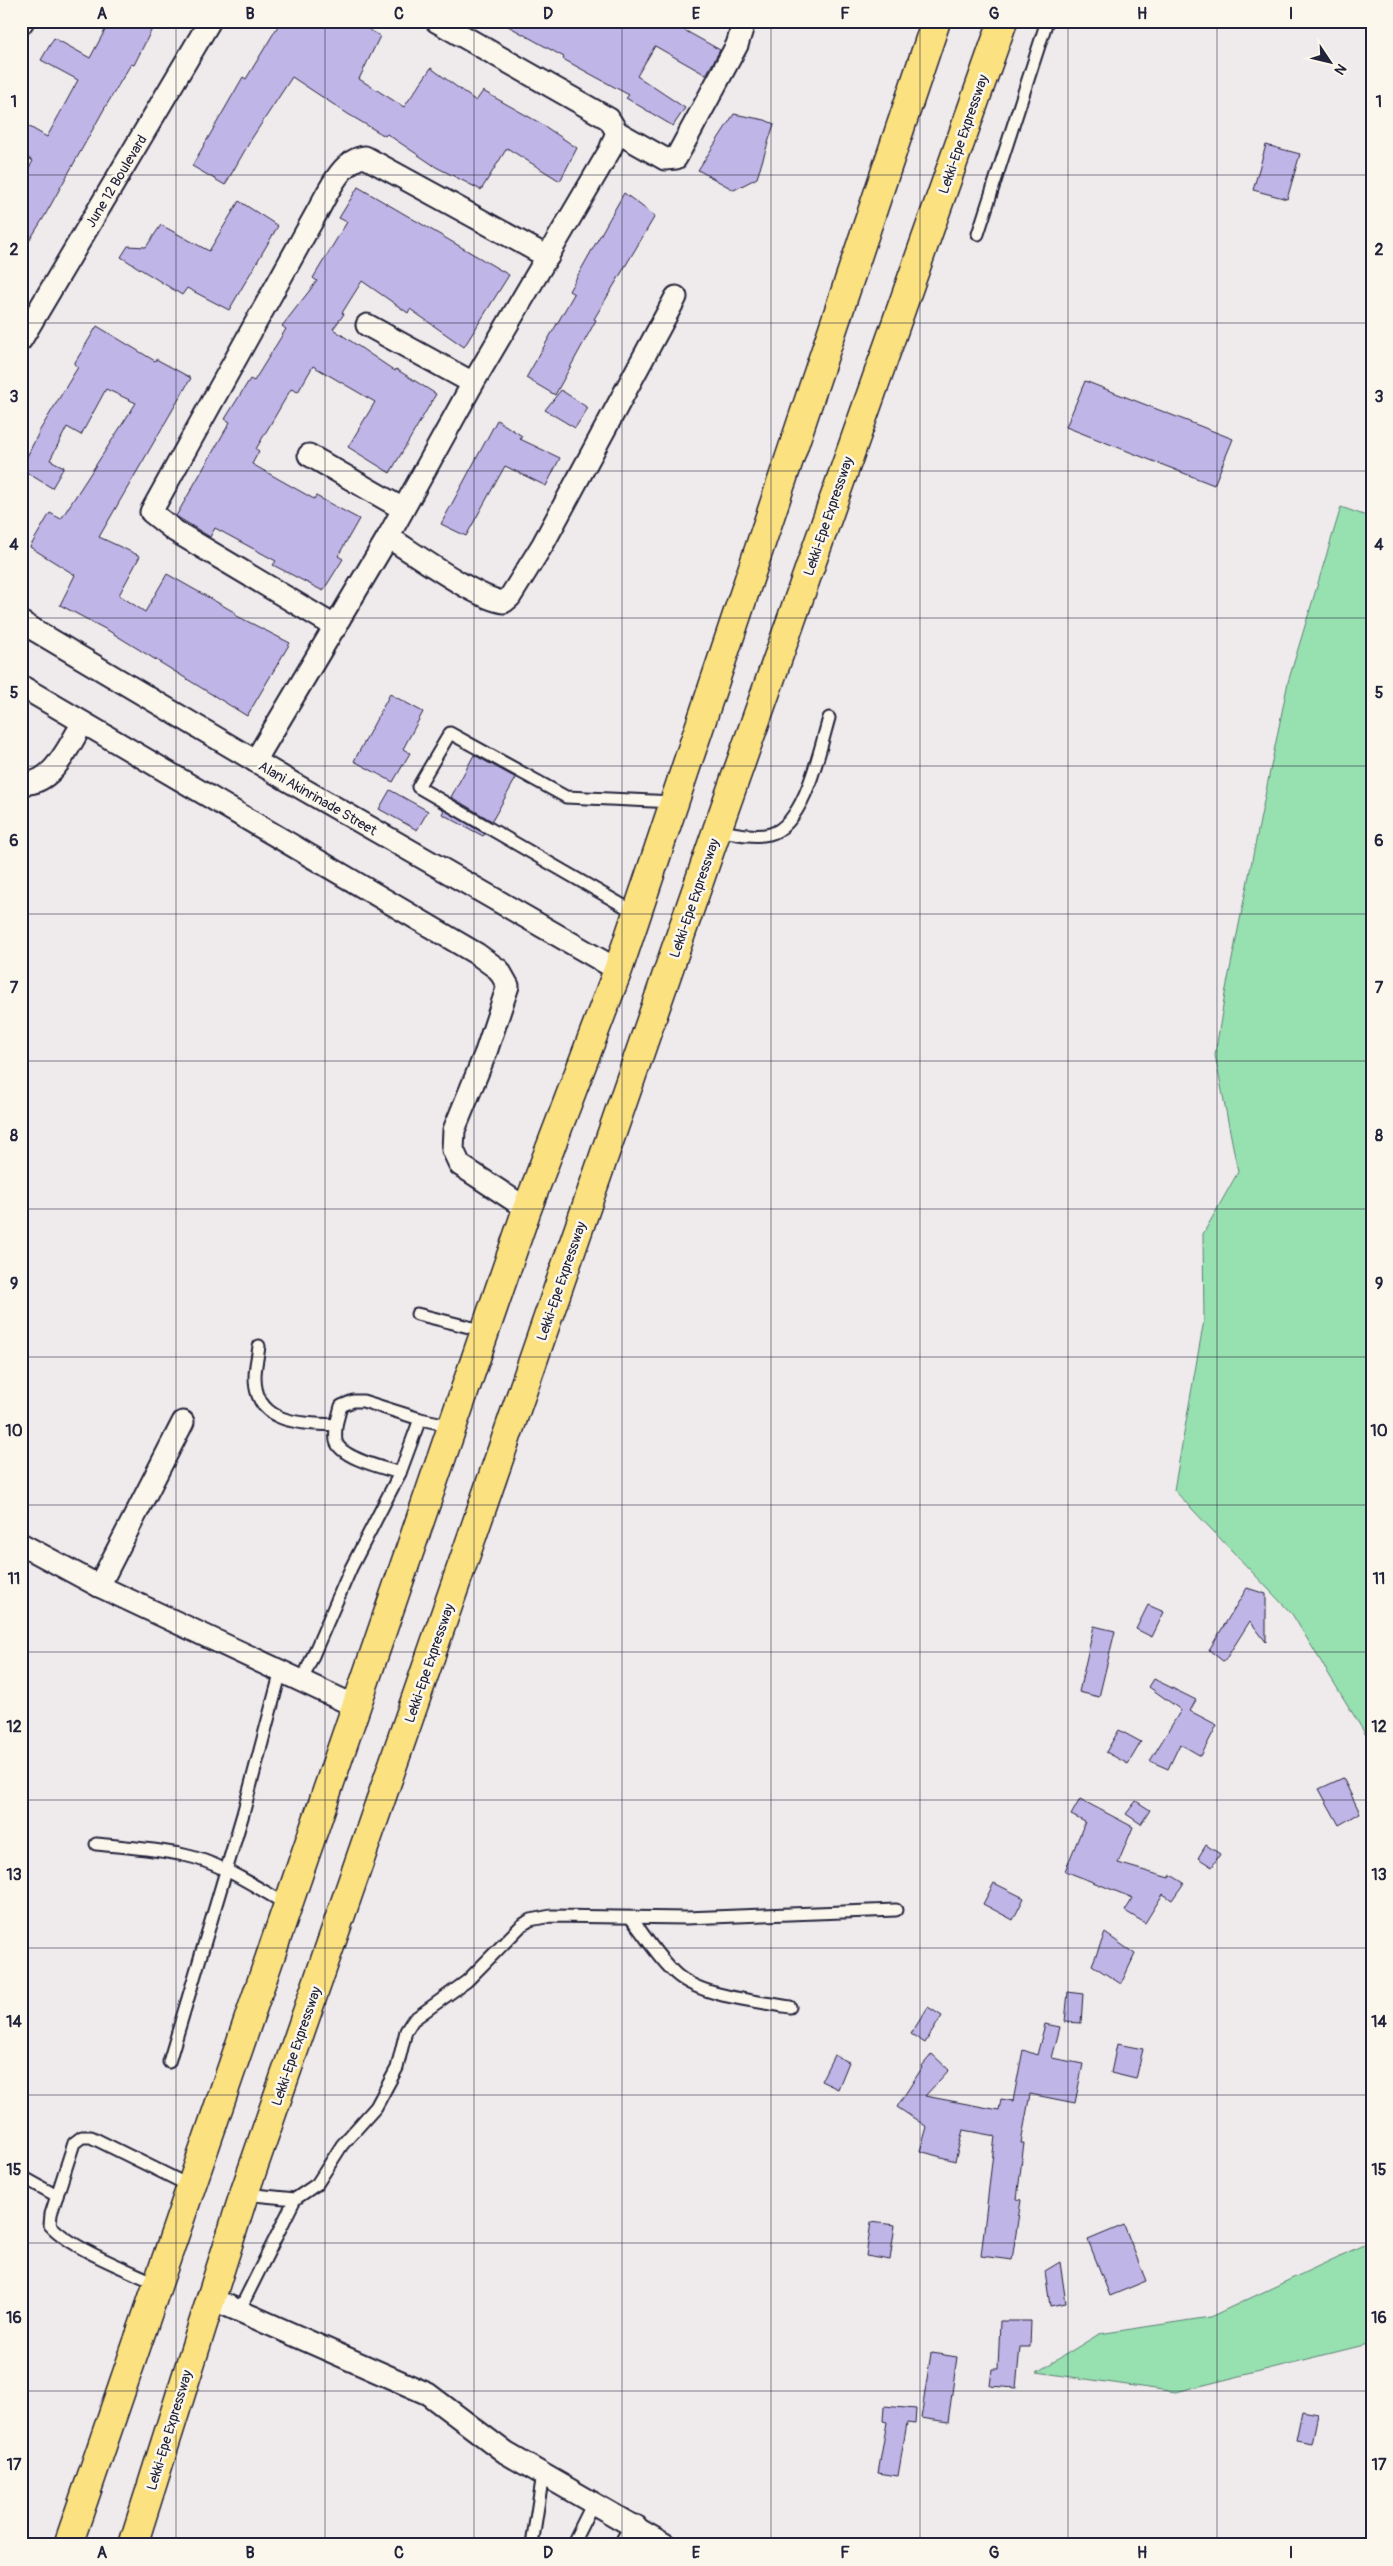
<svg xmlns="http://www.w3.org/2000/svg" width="1393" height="2566" font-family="Pangolin,sans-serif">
  <rect width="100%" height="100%" fill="#efeaeb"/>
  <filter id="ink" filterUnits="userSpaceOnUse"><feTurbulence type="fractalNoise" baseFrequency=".02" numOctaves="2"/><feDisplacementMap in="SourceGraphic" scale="10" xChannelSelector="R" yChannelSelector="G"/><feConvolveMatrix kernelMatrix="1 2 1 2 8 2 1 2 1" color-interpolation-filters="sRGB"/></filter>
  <g filter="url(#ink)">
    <!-- green -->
    <g fill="#97e0b0" stroke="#5c8176">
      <path d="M1341 507 1372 518V1745L1292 1614 1174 1490 1204 1320 1203 1234 1238 1172 1215 1055 1225 994 1288 682Z"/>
      <path d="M1372 2241V2343L1176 2392 1037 2372 1099 2334 1210 2317Z"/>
    </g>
    <!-- building -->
    <g fill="#bfb5e7" stroke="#22223b">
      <path d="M110 21H156L134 65 131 64 103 111 44 217 21 254V181L33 161 21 153V122L47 137 78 80 41 60 54 38 90 58Z"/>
      <path d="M281 21H355L380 36 359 79 404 107 431 68 476 101 483 91 540 123 577 148 560 181 507 148 481 190 436 167 387 134 385 136 348 114 292 77 252 138 225 185 192 166 243 77 246 79Z"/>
      <path d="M499 21H668L720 50 706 75 655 46 637 76 685 108 673 126 626 98 629 95 563 59 564 57Z"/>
      <path d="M734 114 765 120 774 124 757 178 734 190 698 170Z"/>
      <path d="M1266 145 1300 154 1287 199 1253 190Z"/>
      <path d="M358 187 509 275 464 347 410 309 408 313 362 281 342 313 344 314 333 329 395 371 396 369 436 394 390 473 348 447 375 402 313 366 298 392 291 389 256 449 259 451 252 464 314 499 316 496 359 519 338 556 343 559 323 591 273 565 276 561 215 528 210 537 176 516 230 422 225 419 250 379 254 381 286 329 282 326 317 281 313 278 347 222 339 218Z"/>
      <path d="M624 193 655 216 594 319 596 320 555 395 526 378 574 294 569 291Z"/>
      <path d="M239 201 278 226 229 310 187 288 182 295 121 257 128 246 146 247 161 225 209 251Z"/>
      <path d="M97 326 155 361 156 359 191 378 99 537 140 556 119 595 145 612 167 574 236 613 235 615 290 643 247 716 109 631 60 605 75 575 30 547 50 513 61 519 136 403 106 389 81 435 67 427 50 460 64 467 52 488 21 469 40 430 78 367 74 364Z"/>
      <path d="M1085 381 1233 439 1214 485 1066 427Z"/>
      <path d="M561 390 588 408 575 428 545 410Z"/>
      <path d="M497 420 522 436 520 439 560 458 546 486 505 466 466 536 441 524Z"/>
      <path d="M390 694 423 712 403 749 410 753 393 782 354 761Z"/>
      <path d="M474 755 516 778 492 821 451 797Z"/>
      <path d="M390 790 428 811 417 830 379 809Z"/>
      <path d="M444 810 485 834 483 836 442 814Z"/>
      <path d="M1247 1588 1266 1594V1642L1250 1621 1224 1662 1209 1650Z"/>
      <path d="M1148 1605 1164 1612 1152 1637 1136 1629Z"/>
      <path d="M1094 1626 1115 1631 1099 1697 1079 1692Z"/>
      <path d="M1154 1679 1196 1700 1190 1711 1217 1725 1201 1756 1180 1744 1168 1769 1150 1761 1181 1710 1149 1687Z"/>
      <path d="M1119 1730 1141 1742 1128 1764 1106 1752Z"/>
      <path d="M1343 1778 1360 1813 1339 1825 1319 1789Z"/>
      <path d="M1080 1799 1133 1827 1118 1863 1169 1878 1171 1875 1184 1883 1172 1900 1163 1894 1145 1923 1125 1911 1133 1898 1065 1871 1085 1822 1071 1815Z"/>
      <path d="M1136 1801 1150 1810 1141 1824 1126 1814Z"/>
      <path d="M1206 1845 1220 1854 1212 1867 1198 1858Z"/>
      <path d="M994 1883 1024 1898 1013 1920 983 1904Z"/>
      <path d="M1105 1933 1135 1954 1121 1984 1092 1965Z"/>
      <path d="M1068 1992 1083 1994 1081 2023 1065 2022Z"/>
      <path d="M928 2007 942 2016 925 2043 911 2034Z"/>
      <path d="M1045 2024 1060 2027 1052 2058 1083 2064 1075 2103 1030 2094 1021 2143H1024L1017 2199 1021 2200 1012 2260 981 2256 995 2136 963 2130 955 2161 920 2151 927 2127 897 2107 922 2068 921 2067 932 2054 949 2070 925 2096 999 2110 1001 2099 1013 2101 1023 2050 1037 2055Z"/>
      <path d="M1117 2044 1143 2049 1136 2079 1111 2073Z"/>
      <path d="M834 2055 849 2062 838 2089 821 2081Z"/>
      <path d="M871 2222 895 2225 890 2260 866 2256Z"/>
      <path d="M1124 2225 1146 2281 1110 2296 1088 2240Z"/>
      <path d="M1060 2262 1066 2303 1050 2306 1045 2271Z"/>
      <path d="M1000 2321H1031L1030 2347H1020L1016 2388 990 2386 992 2369H998Z"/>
      <path d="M931 2353 957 2357 948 2422 921 2418Z"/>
      <path d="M884 2406 916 2409 915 2424 907 2423 898 2476 878 2473 887 2422 883 2421Z"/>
      <path d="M1302 2411 1318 2414 1312 2443 1296 2440Z"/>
    </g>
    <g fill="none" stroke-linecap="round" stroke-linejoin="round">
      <defs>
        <g id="lane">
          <path d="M978 234 1047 21"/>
          <path d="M717 830C734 833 753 838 770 834 805 825 820 748 829 718"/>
          <path d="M636 913 418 787 450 733 566 797 674 802"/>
          <path d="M417 1314 485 1331"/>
          <path d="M259 1346C258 1356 255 1366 255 1377 255 1425 301 1423 336 1425L341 1406 353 1401H363L420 1419 453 1426"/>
          <path d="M336 1425C336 1430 335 1436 336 1441 340 1458 384 1468 400 1473"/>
          <path d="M302 1681 351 1568 400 1473 420 1419"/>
          <path d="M96 1844C125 1847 155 1849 184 1855 222 1863 255 1887 288 1905"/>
          <path d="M631 1918C646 1937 658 1958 676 1974 702 1997 757 2001 790 2007"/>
          <path d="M169 2062 243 1814 281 1671"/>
          <path d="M21 2176 57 2196"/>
          <path d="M244 2194 295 2199 317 2184 342 2145 376 2107 397 2068 406 2031 413 2020 467 1981 521 1926 530 1920 551 1916 686 1918 896 1910"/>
          <path d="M158 2284C128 2270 72 2249 50 2225L51 2214 74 2143 82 2137H91L192 2187"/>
          <path d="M240 2309 295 2199"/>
          <path d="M532 2545 543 2474"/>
          <path d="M572 2545 593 2503"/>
        </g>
        <g id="street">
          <path d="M21 24 23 21"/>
          <path d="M617 132 665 159 676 158 737 45 742 29 736 21"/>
          <path d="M367 325 473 383"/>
          <path d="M21 340 210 21"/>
          <path d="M309 455 403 509"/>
          <path d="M388 537C414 553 477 599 504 602L510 597 543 544 676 297"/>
          <path d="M21 622 289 781 618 970"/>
          <path d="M336 627 175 531 151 512 316 214C327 195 341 159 365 157L548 257"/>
          <path d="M21 686 477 954 499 970 508 986 486 1052 454 1130 453 1150 460 1165 527 1209"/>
          <path d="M255 761 388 537 473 383 610 150 617 132 609 119 436 21"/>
          <path d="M21 783C53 787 69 744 83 723"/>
          <path d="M21 1544 99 1586 357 1707"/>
          <path d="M99 1586 183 1422"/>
          <path d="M210 2298 428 2394 506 2453 666 2545"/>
          <path d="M625 2545 636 2526"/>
        </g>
        <g id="highway">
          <path d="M68 2545 527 1209 618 970 936 21"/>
          <path d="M133 2545 244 2194 717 830 1003 21"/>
        </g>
      </defs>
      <!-- lane casing -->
      <use href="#lane" stroke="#22223b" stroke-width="15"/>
      <!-- street casing -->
      <use href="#street" stroke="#22223b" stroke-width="25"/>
      <!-- highway casing -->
      <use href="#highway" stroke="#22223b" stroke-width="31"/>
      <!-- lane -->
      <use href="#lane" stroke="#fbf7ec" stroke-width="11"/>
      <!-- street -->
      <use href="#street" stroke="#fbf7ec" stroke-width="21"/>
      <!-- highway -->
      <use href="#highway" stroke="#fbe180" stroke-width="28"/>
    </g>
  </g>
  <!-- grid -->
  <path fill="none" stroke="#22223b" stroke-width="1" stroke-opacity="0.55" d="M176 21V2545M325 21V2545M474 21V2545M622 21V2545M771 21V2545M920 21V2545M1068 21V2545M1217 21V2545M21 175H1372M21 323H1372M21 471H1372M21 618H1372M21 766H1372M21 914H1372M21 1061H1372M21 1209H1372M21 1357H1372M21 1505H1372M21 1652H1372M21 1800H1372M21 1948H1372M21 2095H1372M21 2243H1372M21 2391H1372"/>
  <g text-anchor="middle" stroke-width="5" stroke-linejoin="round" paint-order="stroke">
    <!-- street labels -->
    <g font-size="14" fill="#22223b" stroke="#fbf7ec">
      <text transform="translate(963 134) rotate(-71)" y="5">Lekki-Epe Expressway</text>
      <text transform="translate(116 181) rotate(-59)" y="5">June 12 Boulevard</text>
      <text transform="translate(828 516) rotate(-71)" y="5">Lekki-Epe Expressway</text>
      <text transform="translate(318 798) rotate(30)" y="5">Alani Akinrinade Street</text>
      <text transform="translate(694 898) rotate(-71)" y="5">Lekki-Epe Expressway</text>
      <text transform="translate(561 1281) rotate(-71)" y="5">Lekki-Epe Expressway</text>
      <text transform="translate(429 1663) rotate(-71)" y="5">Lekki-Epe Expressway</text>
      <text transform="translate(296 2046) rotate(-71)" y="5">Lekki-Epe Expressway</text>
      <text transform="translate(169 2430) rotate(-73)" y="5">Lekki-Epe Expressway</text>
    </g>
  </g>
  <!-- margin -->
  <rect width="1393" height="2566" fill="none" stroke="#fbf7ec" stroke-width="55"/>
  <!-- north arrow -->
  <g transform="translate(1330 62) rotate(125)" stroke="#fbf7ec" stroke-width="4" paint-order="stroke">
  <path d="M0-4L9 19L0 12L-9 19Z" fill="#22223b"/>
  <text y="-8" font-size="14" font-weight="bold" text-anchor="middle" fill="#22223b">N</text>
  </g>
  <rect x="28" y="28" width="1338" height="2510" fill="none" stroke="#22223b" stroke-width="2"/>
  <g font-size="16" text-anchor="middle" font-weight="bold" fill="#22223b">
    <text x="102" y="19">A</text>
    <text x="250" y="19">B</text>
    <text x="399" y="19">C</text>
    <text x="548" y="19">D</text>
    <text x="696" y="19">E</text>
    <text x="845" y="19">F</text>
    <text x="994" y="19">G</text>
    <text x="1142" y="19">H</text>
    <text x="1291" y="19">I</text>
    <text x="14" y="107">1</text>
    <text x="1379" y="107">1</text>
    <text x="14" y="255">2</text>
    <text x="1379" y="255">2</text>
    <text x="14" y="402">3</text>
    <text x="1379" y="402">3</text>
    <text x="14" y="550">4</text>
    <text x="1379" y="550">4</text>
    <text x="14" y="698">5</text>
    <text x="1379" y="698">5</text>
    <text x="14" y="846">6</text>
    <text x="1379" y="846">6</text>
    <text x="14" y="993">7</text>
    <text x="1379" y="993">7</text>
    <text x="14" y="1141">8</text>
    <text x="1379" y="1141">8</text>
    <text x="14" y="1289">9</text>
    <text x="1379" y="1289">9</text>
    <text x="14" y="1436">10</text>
    <text x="1379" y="1436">10</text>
    <text x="14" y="1584">11</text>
    <text x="1379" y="1584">11</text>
    <text x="14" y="1732">12</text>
    <text x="1379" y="1732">12</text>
    <text x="14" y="1880">13</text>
    <text x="1379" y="1880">13</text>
    <text x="14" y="2027">14</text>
    <text x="1379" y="2027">14</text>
    <text x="14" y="2175">15</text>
    <text x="1379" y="2175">15</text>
    <text x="14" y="2323">16</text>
    <text x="1379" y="2323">16</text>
    <text x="14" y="2470">17</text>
    <text x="1379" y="2470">17</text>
    <text x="102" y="2558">A</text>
    <text x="250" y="2558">B</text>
    <text x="399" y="2558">C</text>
    <text x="548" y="2558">D</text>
    <text x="696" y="2558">E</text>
    <text x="845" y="2558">F</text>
    <text x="994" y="2558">G</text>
    <text x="1142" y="2558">H</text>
    <text x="1291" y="2558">I</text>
  </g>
</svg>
